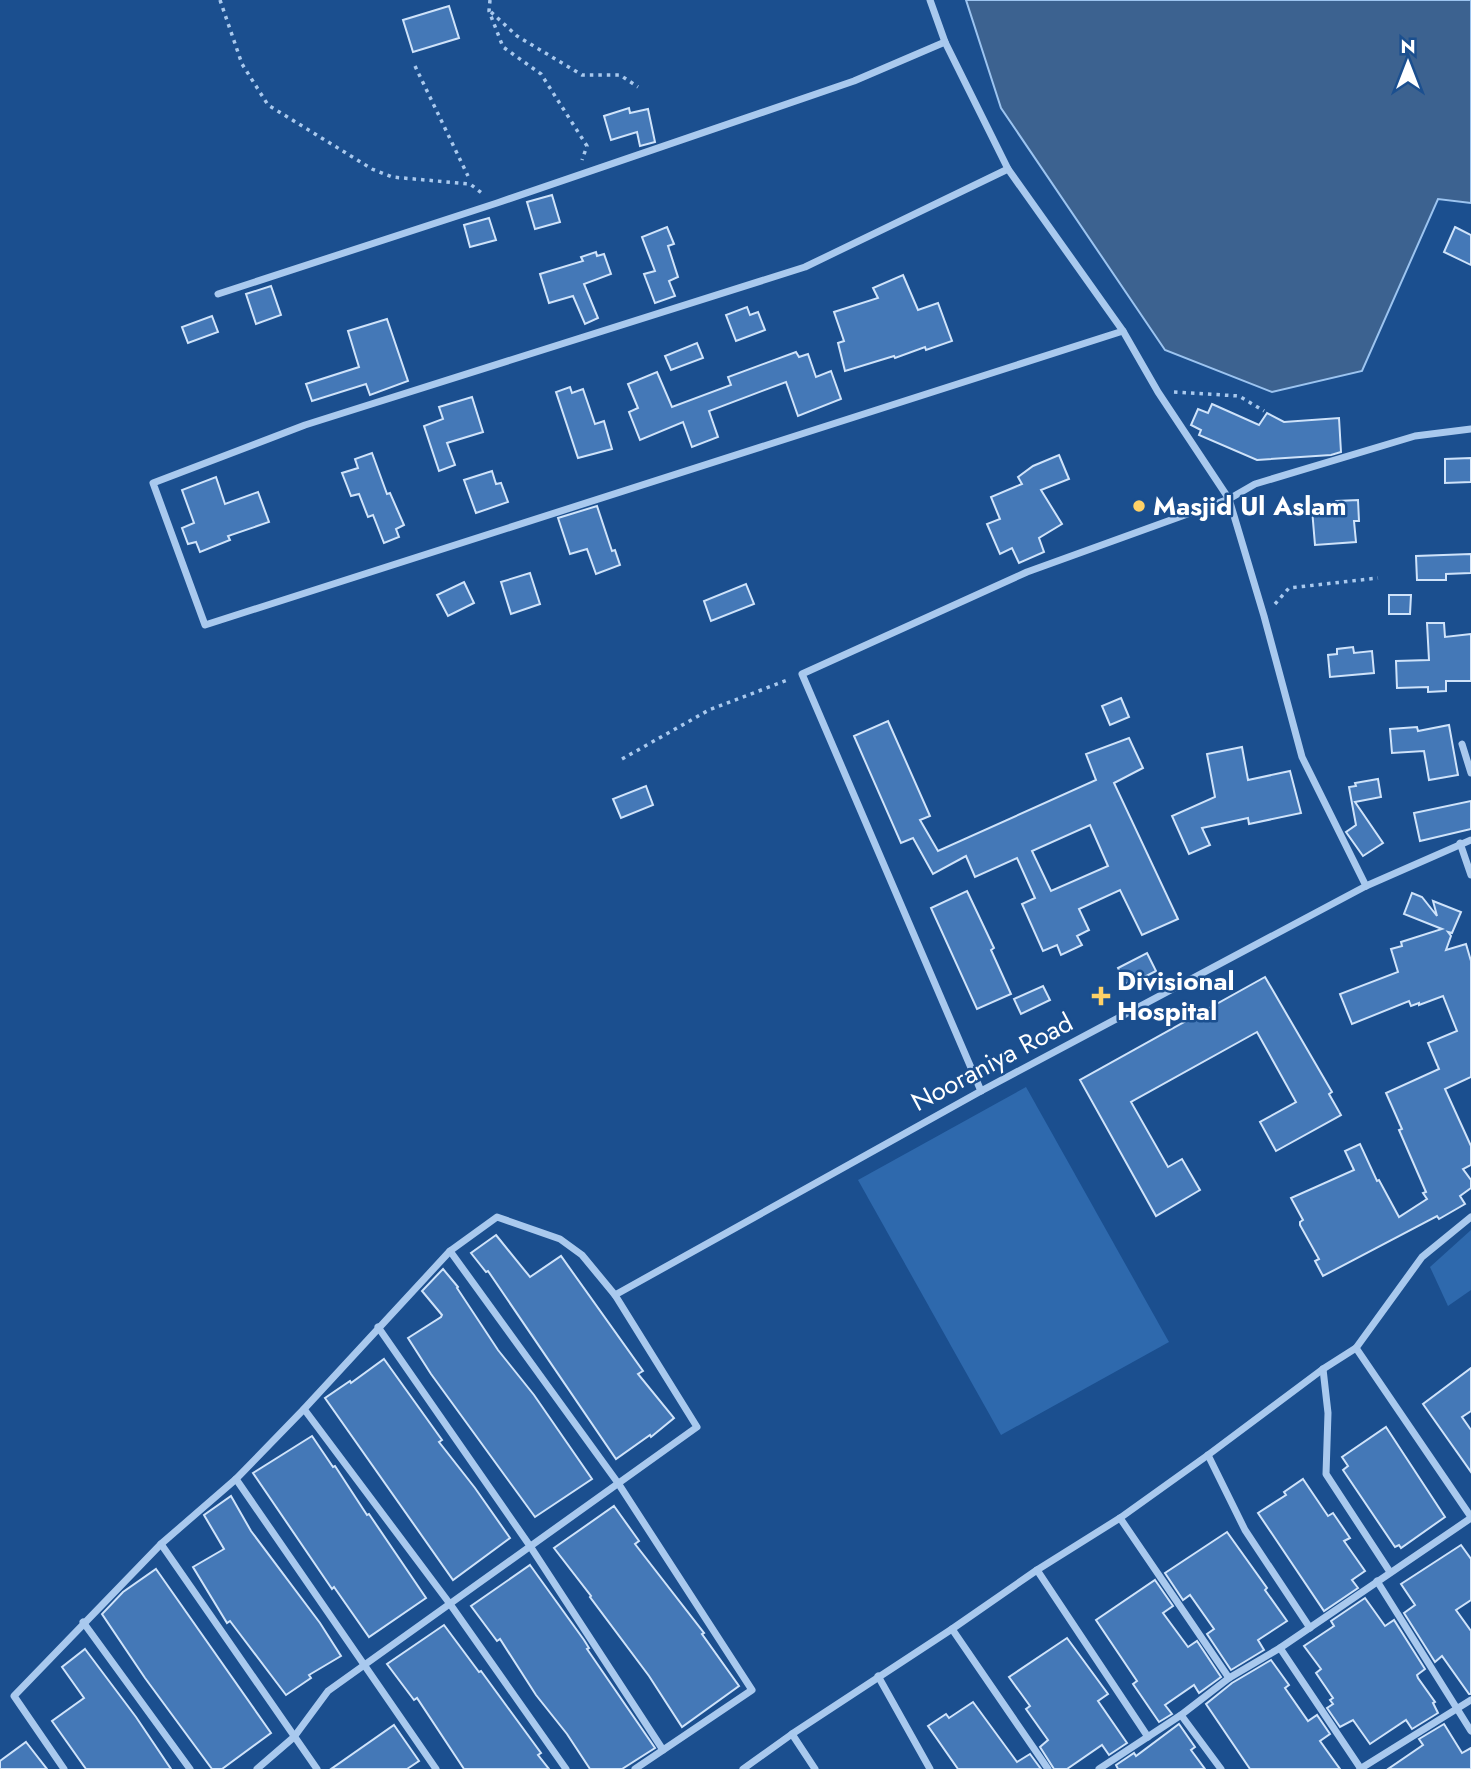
<svg xmlns="http://www.w3.org/2000/svg" width="1471" height="1769" font-family="Jost,sans-serif">
  <rect width="100%" height="100%" fill="#1b4f8f"/>
  <!-- green -->
  <g fill="#2e69ad">
    <path d="M1026 1087 1169 1342 1001 1435 858 1180Z"/>
    <path d="M1471 1230V1290L1448 1306 1430 1267Z"/>
  </g>
  <!-- water -->
  <path fill="#3c6290" stroke="#9cc4f0" stroke-width="2" d="M966 0H1471V203L1438 199 1362 371 1272 392 1165 350 1001 108Z"/>
  <!-- building -->
  <g fill="#4478b7" stroke="#cfe3fa" stroke-width="2" fill-rule="evenodd">
    <path d="M449 6 459 38 413 52 403 20Z"/>
    <path d="M629 108 630 113 648 109 655 142 640 146 637 132 611 140 604 116Z"/>
    <path d="M552 195 560 222 535 229 527 202Z"/>
    <path d="M489 218 496 240 470 247 464 225Z"/>
    <path d="M667 227 674 244 668 246 678 277 669 281 675 296 655 303 644 274 655 271 642 237Z"/>
    <path d="M1455 227 1471 235V265L1444 252Z"/>
    <path d="M596 252 597 256 604 254 611 274 584 284 598 318 585 324 573 296 549 303 540 274 583 261 581 257Z"/>
    <path d="M903 275 918 310 938 303 952 341 926 350 925 347 895 358 894 356 845 371 838 343 844 341 834 312 878 298 873 288Z"/>
    <path d="M271 286 281 315 256 324 246 294Z"/>
    <path d="M747 307 750 315 758 312 765 330 736 341 726 315Z"/>
    <path d="M212 316 218 332 188 343 182 327Z"/>
    <path d="M387 319 408 381 370 395 366 384 312 401 306 384 359 367 348 331Z"/>
    <path d="M697 343 703 358 671 370 665 356Z"/>
    <path d="M796 352 799 357 808 354 816 377 831 371 841 399 798 416 786 382 709 411 718 437 692 447 683 422 640 440 629 412 638 408 628 384 657 372 672 407 731 385 728 377Z"/>
    <path d="M570 387 572 393 583 389 595 424 604 421 612 449 578 458 556 392Z"/>
    <path d="M472 397 483 432 447 443 455 465 439 471 424 426 443 419 439 407Z"/>
    <path d="M1212 404 1259 425 1267 413 1284 422 1339 418 1341 452 1331 455 1257 460 1199 435 1201 430 1191 425 1198 409 1208 413Z"/>
    <path d="M372 453 387 494 390 493 404 525 396 529 399 537 384 543 373 515 368 517 359 494 351 496 342 473 358 468 355 459Z"/>
    <path d="M1059 455 1069 479 1041 490 1062 524 1039 538 1044 552 1019 563 1012 548 1000 554 987 524 1000 519 991 497 1022 484 1018 477 1033 466Z"/>
    <path d="M1471 458V482L1445 483V459Z"/>
    <path d="M492 471 496 484 501 483 508 502 476 513 464 480Z"/>
    <path d="M216 477 225 504 258 492 269 522 228 536 230 540 200 552 196 542 188 544 182 528 194 523 182 490Z"/>
    <path d="M1358 500 1359 521H1354L1356 542 1315 545 1312 509H1336V501Z"/>
    <path d="M597 506 612 551 615 550 620 565 596 574 587 549 570 554 558 518Z"/>
    <path d="M1471 554V573L1446 574V580H1417L1416 556Z"/>
    <path d="M530 573 540 604 511 614 501 582Z"/>
    <path d="M464 582 474 603 448 616 437 595Z"/>
    <path d="M746 584 754 604 711 621 704 601Z"/>
    <path d="M1389 595H1411L1410 614H1389Z"/>
    <path d="M1427 623H1444L1445 637 1471 634V681H1446V691L1428 692V687L1397 688 1396 661 1429 660Z"/>
    <path d="M1353 647 1354 653 1372 651 1374 673 1330 677 1328 655 1337 654V649Z"/>
    <path d="M1121 698 1129 717 1110 725 1102 706Z"/>
    <path d="M888 721 930 816 920 820 938 851 1096 780 1086 754 1129 738 1143 768 1114 783 1178 919 1142 935 1120 890 1079 909 1089 930 1077 936 1082 945 1061 955 1057 945 1043 951 1022 904 1035 898 1017 858 975 877 966 856 933 874 913 838 901 843 854 736ZM1090 825 1108 866 1051 891 1032 851Z"/>
    <path d="M1449 725 1458 775 1429 780 1424 751 1392 753 1390 729 1417 727 1418 731Z"/>
    <path d="M1242 747 1248 780 1290 771 1301 813 1249 824 1248 818 1202 828 1210 845 1189 854 1172 816 1215 797 1207 754Z"/>
    <path d="M1378 779 1381 797 1355 802 1383 843 1363 856 1346 832 1356 825 1349 787 1356 786 1355 783Z"/>
    <path d="M646 786 653 805 621 818 613 799Z"/>
    <path d="M1471 801V829L1420 841 1414 813Z"/>
    <path d="M967 891 994 948 991 950 1011 994 977 1009 931 908Z"/>
    <path d="M1412 893 1422 897 1437 916 1433 901 1461 912 1452 933 1448 932 1451 936 1446 950 1466 944 1471 961V1077L1445 1089 1471 1146V1165L1463 1169 1471 1180V1188L1460 1196 1465 1204 1439 1219 1437 1216 1323 1276 1315 1261 1319 1259 1300 1225V1222L1303 1220 1291 1198 1354 1170 1345 1151 1360 1144 1377 1181 1379 1180 1399 1217 1427 1199 1423 1193 1426 1192 1399 1130 1402 1129 1386 1093 1439 1069 1428 1043 1457 1031 1443 996 1419 1005V1003L1411 1006 1409 1001 1352 1024 1340 994 1398 972 1391 949 1402 946 1401 942 1442 929 1404 914Z"/>
    <path d="M1147 953 1156 971 1127 986 1118 968Z"/>
    <path d="M1265 977 1332 1092 1329 1094 1341 1115 1276 1151 1260 1122 1296 1102 1257 1032 1131 1102 1168 1167 1182 1159 1200 1190 1156 1216 1080 1080Z"/>
    <path d="M1043 986 1050 1000 1021 1014 1014 999Z"/>
    <path d="M496 1235 530 1277 561 1256 643 1371 638 1374 674 1418 651 1437 650 1435 616 1459 488 1271 486 1272 471 1253Z"/>
    <path d="M443 1269 458 1287 457 1288 498 1350 534 1395 592 1479 535 1517 431 1374 408 1338 441 1317 442 1315 422 1291Z"/>
    <path d="M384 1359 442 1440 439 1442 475 1488 510 1538 453 1580 325 1398 350 1381 351 1383Z"/>
    <path d="M1471 1368V1411L1462 1417 1471 1430V1472L1423 1404Z"/>
    <path d="M1386 1427 1445 1517 1401 1548 1399 1545 1395 1547 1343 1470 1348 1466 1342 1457Z"/>
    <path d="M312 1436 333 1467 335 1466 367 1515 369 1514 426 1598 369 1637 334 1587 332 1589 253 1473Z"/>
    <path d="M1303 1479 1328 1516 1333 1513 1350 1538 1344 1541 1365 1571 1352 1580 1358 1588 1324 1611 1258 1513 1286 1495 1284 1492Z"/>
    <path d="M231 1496 251 1531 320 1623 341 1656 309 1675 311 1678 286 1695 230 1621 227 1623 193 1567 224 1549 204 1515Z"/>
    <path d="M614 1506 639 1541 635 1544 704 1633 702 1634 739 1686 682 1727 649 1676 590 1597 591 1596 554 1548Z"/>
    <path d="M1227 1532 1267 1588 1265 1590 1287 1621 1258 1640 1264 1650 1231 1670 1207 1634 1214 1629 1190 1595 1183 1600 1165 1573Z"/>
    <path d="M1461 1545 1471 1559V1600L1456 1610 1471 1631V1694H1469L1442 1656 1435 1662 1404 1613 1415 1605 1401 1584Z"/>
    <path d="M530 1565 584 1640 589 1648 587 1649 655 1748 622 1769H590L567 1734 536 1695 500 1639 497 1641 471 1606Z"/>
    <path d="M156 1569 271 1733 222 1769H212L145 1678 102 1614 123 1592Z"/>
    <path d="M1155 1580 1173 1606 1163 1613 1188 1647 1197 1641 1221 1677 1199 1693 1194 1685 1165 1705 1172 1714 1159 1722 1133 1684 1137 1681 1096 1620Z"/>
    <path d="M1365 1598 1385 1626 1394 1620 1425 1669 1417 1675 1418 1678 1435 1702 1433 1703 1438 1713 1412 1729 1406 1720 1370 1744 1353 1720 1340 1727 1327 1708 1333 1704 1330 1700 1333 1698 1316 1673 1321 1669 1304 1646 1334 1626 1331 1621Z"/>
    <path d="M444 1625 479 1672 481 1671 541 1753 538 1755 549 1769H464L417 1698 414 1700 387 1664Z"/>
    <path d="M1067 1638 1108 1694 1098 1701 1127 1743 1109 1755 1102 1745 1067 1769H1054L1040 1747 1048 1740 1026 1709 1030 1706 1009 1677Z"/>
    <path d="M85 1649 136 1717 171 1769H86L52 1721 84 1698 62 1667Z"/>
    <path d="M1271 1660 1289 1685 1285 1688 1308 1721 1317 1715 1330 1734 1320 1741 1340 1769H1250L1206 1704 1232 1683Z"/>
    <path d="M973 1702 1017 1762 1030 1754 1041 1769H958L928 1726 946 1714 949 1718Z"/>
    <path d="M1179 1724 1195 1747 1191 1750 1205 1769H1118L1116 1765 1134 1753 1136 1756Z"/>
    <path d="M1444 1724 1462 1753 1471 1748V1769H1388L1423 1745 1419 1739Z"/>
    <path d="M394 1725 419 1761 407 1769H331Z"/>
    <path d="M26 1742 47 1769H0V1761Z"/>
  </g>
  <g fill="none" stroke-linecap="round" stroke-linejoin="round">
    <!-- path -->
    <g stroke="#a9c9ee" stroke-width="3.5" stroke-dasharray="3.5 5" stroke-linecap="butt">
      <path d="M220 0 242 64 268 105 372 169 392 177 470 184 483 194"/>
      <path d="M490 0 489 11 503 47 541 74 587 146 582 160"/>
      <path d="M491 12 517 36 582 75H620L638 87"/>
      <path d="M415 66 468 176"/>
      <path d="M1174 392 1239 396 1264 411"/>
      <path d="M1275 604 1289 588 1378 578"/>
      <path d="M622 759 709 710 790 679"/>
    </g>
    <!-- street -->
    <g stroke="#a9c9ee" stroke-width="7">
      <path d="M930 0 945 42 1008 169 1123 331 1158 392 1229 499 1027 572 802 674 981 1091"/>
      <path d="M1008 169 805 267 305 425 153 483 205 625 1123 331"/>
      <path d="M218 294 497 203 854 81 945 42"/>
      <path d="M1462 744 1471 773"/>
      <path d="M1460 843 1471 875"/>
      <path d="M1366 886 1302 757 1264 616 1229 499 1255 484 1415 436 1471 429"/>
      <path d="M450 1251 618 1483 752 1690 635 1769"/>
      <path d="M615 1295 981 1091 1366 886 1471 840"/>
      <path d="M378 1327 530 1546 663 1750"/>
      <path d="M1356 1348 1471 1517"/>
      <path d="M1323 1369 1328 1413 1326 1474 1390 1572"/>
      <path d="M304 1409 450 1604 566 1769"/>
      <path d="M1208 1455 1245 1530 1310 1628"/>
      <path d="M236 1479 436 1769"/>
      <path d="M1120 1518 1229 1678"/>
      <path d="M161 1544 317 1769"/>
      <path d="M1037 1570 1148 1737"/>
      <path d="M1377 1581 1471 1731"/>
      <path d="M83 1622 190 1769"/>
      <path d="M952 1629 1048 1769"/>
      <path d="M1280 1648 1361 1769"/>
      <path d="M878 1676 930 1769"/>
      <path d="M1181 1715 1221 1769"/>
      <path d="M792 1734 815 1769"/>
      <path d="M64 1769 14 1696 161 1544 236 1479 304 1409 450 1251 497 1217 560 1239 582 1255 615 1295 697 1427 328 1691 294 1737 257 1769"/>
      <path d="M743 1769 792 1734 952 1629 1037 1570 1120 1518 1208 1455 1323 1369 1356 1348 1422 1257 1471 1217"/>
      <path d="M1099 1769 1181 1715 1229 1678 1280 1648 1471 1518"/>
      <path d="M1360 1769 1471 1700"/>
    </g>
  </g>
  <!-- markers -->
  <g fill="#ffd166" stroke="#1b4f8f" stroke-width="2.5">
    <circle cx="1139" cy="506" r="7"/>
    <path d="M1097.5 985.5h7v7h7v7h-7v7h-7v-7h-7v-7h7z"/>
  </g>
  <g text-anchor="middle" stroke-width="5" stroke-linejoin="round" paint-order="stroke">
    <!-- poi labels -->
    <g font-size="26" font-weight="bold" fill="#fff" stroke="#1b4f8f" text-anchor="start">
      <text x="1153" y="515">Masjid Ul Aslam</text>
      <text x="1117" y="990">Divisional<tspan x="1117" dy="30">Hospital</tspan></text>
    </g>
    <!-- street labels -->
    <g font-size="26" fill="#fff" stroke="#1b4f8f">
      <text transform="translate(992 1062) rotate(-28)" y="9">Nooraniya Road</text>
    </g>
  </g>
  <!-- north arrow -->
  <g transform="translate(1408 63)" stroke="#1b4f8f" stroke-width="5" paint-order="stroke">
  <path d="M0-5L12 26L0 18L-12 26Z" fill="#ffffff"/>
  <text y="-10" font-size="19" font-weight="bold" text-anchor="middle" fill="#ffffff">N</text>
  </g>
</svg>
